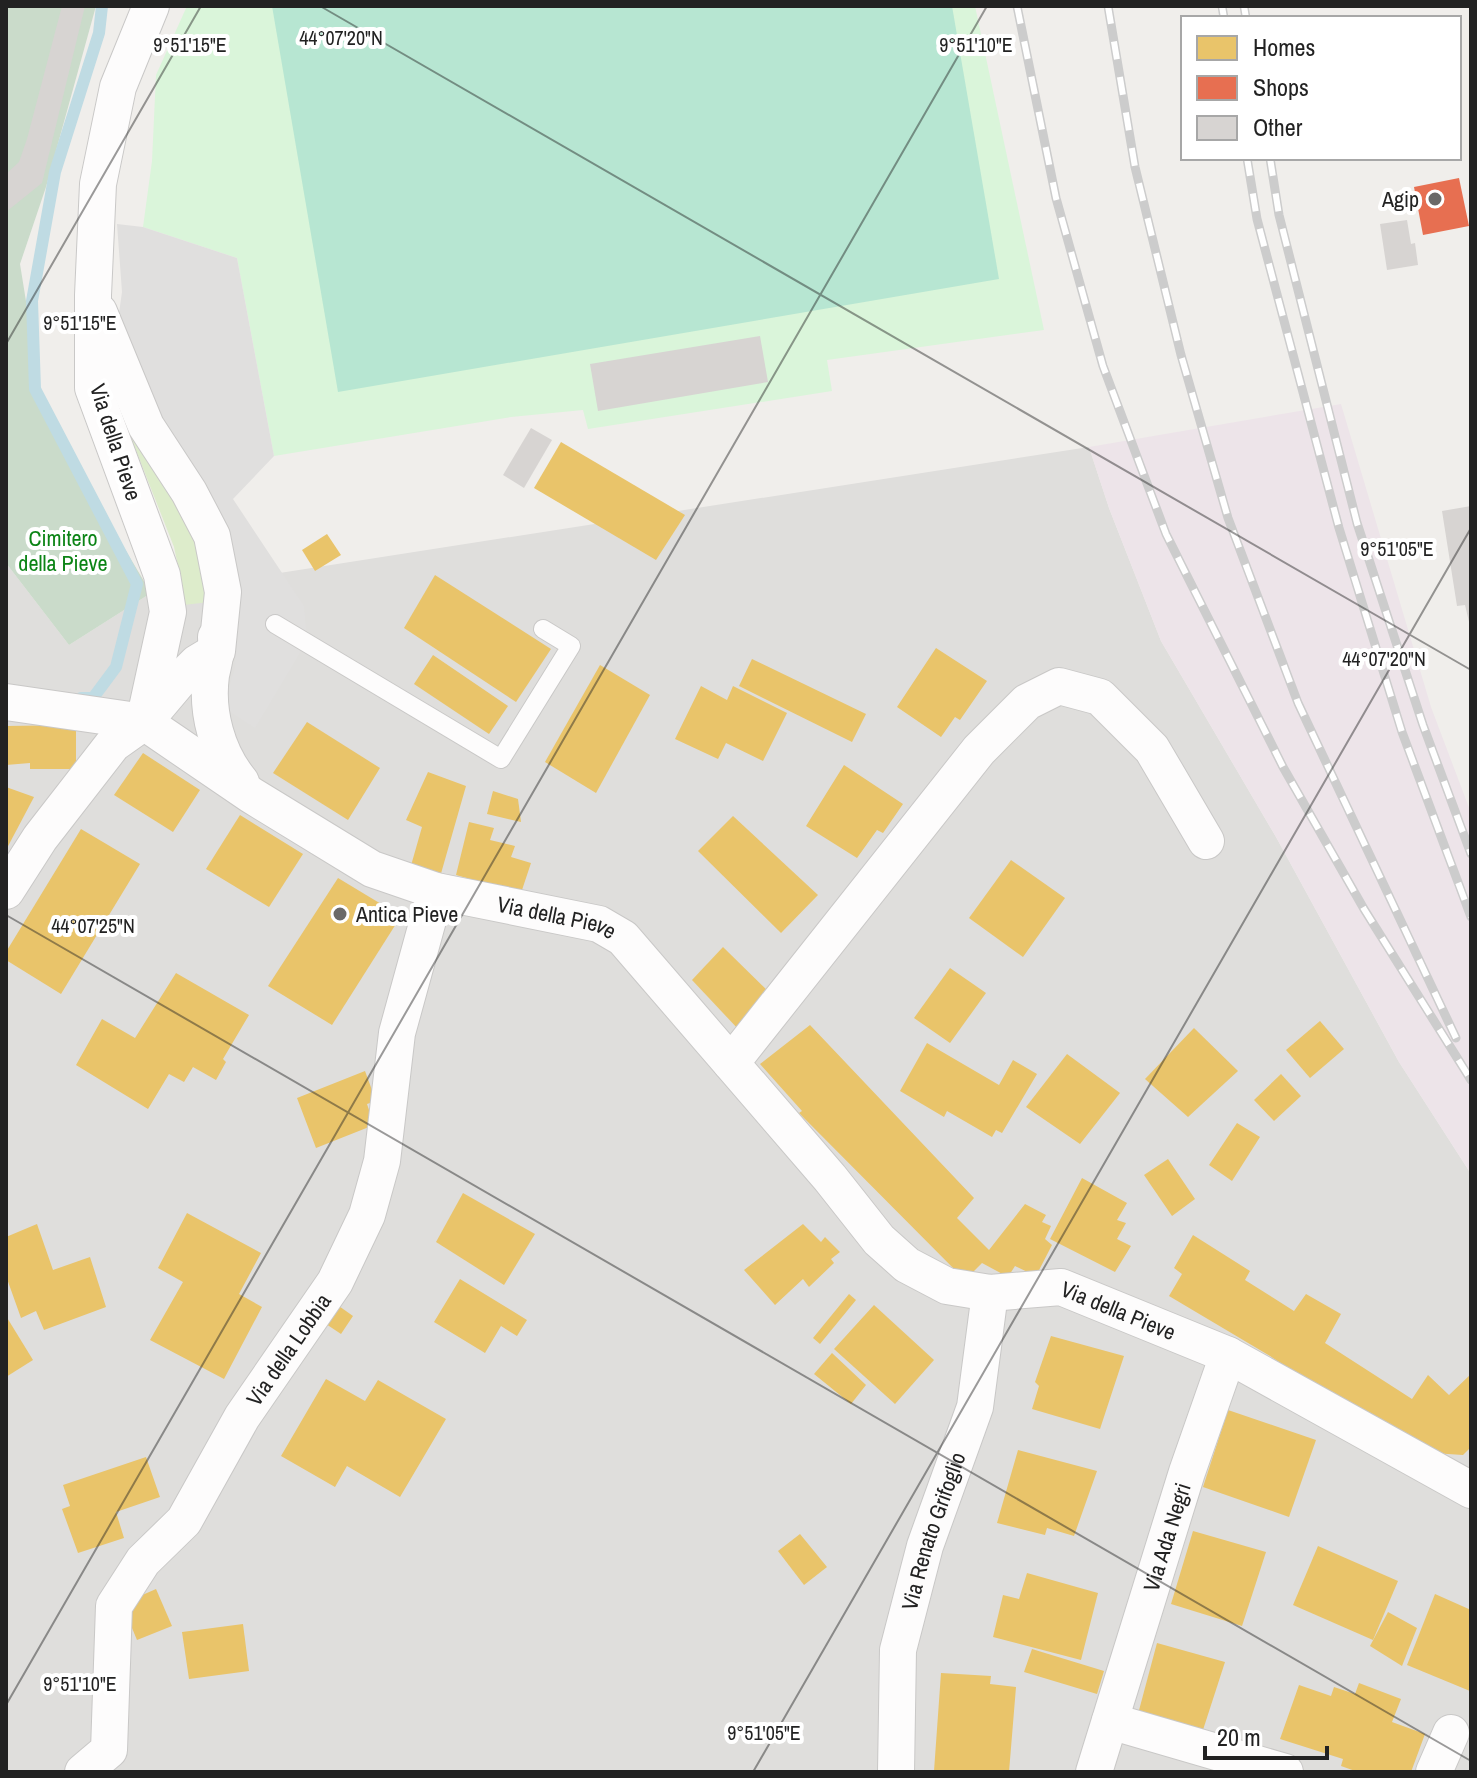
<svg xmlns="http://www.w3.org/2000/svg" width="1477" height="1778" font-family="'Archivo Narrow',sans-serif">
  <rect width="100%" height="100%" fill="#f0eeeb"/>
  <!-- residential -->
  <path fill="#dfdedc" d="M1089 447 1109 508 1161 641 1276 837 1399 1062 1471 1174V1772H6V563L69 645 151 593Z"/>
  <!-- industrial -->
  <path fill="#ede4e9" d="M1341 404 1431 707 1471 813V1174L1399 1062 1276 837 1161 641 1109 508 1089 447Z"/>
  <!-- grass -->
  <path fill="#ddeccb" d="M111 387 185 508 211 572 210 602 183 605 181 580 174 547Z"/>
  <!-- cemetery -->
  <path fill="#cadbca" d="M6 6H96L46 187 20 264 44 413 151 593 69 645 6 563Z"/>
  <!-- park -->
  <path fill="#daf5da" d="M187 6H975L1044 330 827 360 832 391 588 429 583 410 511 417 274 456 237 258 143 227 152 161 156 75Z"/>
  <!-- pitch -->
  <path fill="#b7e6d2" d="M272 6H952L999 279 338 392Z"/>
  <!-- parking -->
  <path fill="#e0dfde" d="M117 224 143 227 237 258 274 456 233 499 304 606 307 641 255 728 223 707 235 668 237 608 137 387 117 327 122 292Z"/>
  <!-- homes -->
  <g fill="#e9c46a">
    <path d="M561 442 685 515 656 560 534 488Z"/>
    <path d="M327 534 341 555 315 571 302 550Z"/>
    <path d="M435 575 551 649 516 702 404 628Z"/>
    <path d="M936 648 987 681 960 720 955 717 941 737 897 707Z"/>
    <path d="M433 655 508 706 489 734 414 684Z"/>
    <path d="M752 659 866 714 852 742 739 686Z"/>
    <path d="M600 665 650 695 596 793 545 762Z"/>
    <path d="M701 686 727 700 733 686 787 713 763 761 726 743 718 759 675 739Z"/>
    <path d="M307 722 380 768 348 820 273 773Z"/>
    <path d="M76 725V769H30V763L6 765V726Z"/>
    <path d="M143 753 200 790 173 832 114 795Z"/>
    <path d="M844 765 903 804 883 833 877 830 857 858 806 826Z"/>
    <path d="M428 772 466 786 440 877 410 869 422 827 406 820Z"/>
    <path d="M6 787 34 797 6 850Z"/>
    <path d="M493 791 518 799 521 822 487 814Z"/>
    <path d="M240 815 303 854 269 907 206 869Z"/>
    <path d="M733 816 818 895 781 933 698 851Z"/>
    <path d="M469 822 494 828 490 840 515 846 511 857 531 863 521 893 456 875Z"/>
    <path d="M81 829 140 864 61 994 6 960V952Z"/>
    <path d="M1011 860 1065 898 1023 957 969 918Z"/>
    <path d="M338 878 401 916 332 1025 268 986Z"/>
    <path d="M723 947 772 995 739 1030 692 980Z"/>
    <path d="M950 968 986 993 950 1043 914 1018Z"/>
    <path d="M176 973 249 1015 223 1059 226 1062 216 1080 193 1067 184 1082 169 1074 148 1109 76 1065 102 1019 135 1038Z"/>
    <path d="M1320 1021 1344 1049 1310 1078 1286 1050Z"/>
    <path d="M810 1025 974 1198 957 1218 989 1250 1025 1204 1046 1215 1042 1222 1051 1226 1045 1239 1052 1245 1036 1276 1015 1266 1008 1277 982 1263 965 1280 799 1113 802 1111 760 1064Z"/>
    <path d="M1194 1028 1238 1071 1188 1117 1145 1079Z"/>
    <path d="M927 1043 999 1085 1013 1060 1037 1074 1002 1133 996 1130 992 1137 947 1111 944 1117 900 1091Z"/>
    <path d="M1067 1054 1120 1093 1080 1144 1026 1107Z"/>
    <path d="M365 1071 376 1101 367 1104 374 1125 316 1148 297 1098Z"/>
    <path d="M1281 1074 1301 1096 1274 1121 1254 1100Z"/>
    <path d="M1237 1123 1260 1137 1232 1181 1209 1165Z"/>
    <path d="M1168 1159 1195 1199 1172 1216 1144 1175Z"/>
    <path d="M1082 1178 1127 1203 1117 1220 1126 1223 1117 1239 1131 1246 1115 1272 1050 1239Z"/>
    <path d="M463 1193 535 1234 504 1285 436 1242Z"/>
    <path d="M187 1213 261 1253 239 1294 262 1307 224 1379 150 1340 183 1282 158 1268Z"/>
    <path d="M37 1224 53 1270 90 1257 106 1307 44 1330 36 1311 21 1318 6 1276V1237Z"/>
    <path d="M803 1224 821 1242 825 1237 840 1252 831 1259 834 1263 809 1287 803 1279 775 1305 744 1270Z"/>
    <path d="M1193 1235 1250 1271 1245 1280 1294 1311 1306 1294 1341 1314 1325 1343 1412 1399 1428 1375 1449 1395 1471 1374V1447L1463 1455 1433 1453 1323 1392 1270 1356 1169 1296 1182 1274 1174 1268Z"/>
    <path d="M460 1279 527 1320 517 1336 501 1326 485 1353 434 1322Z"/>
    <path d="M849 1294 856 1300 820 1344 813 1338Z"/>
    <path d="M336 1304 353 1316 341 1334 323 1322Z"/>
    <path d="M874 1305 934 1360 895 1404 834 1349Z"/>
    <path d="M6 1316 33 1360 6 1377Z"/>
    <path d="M1051 1336 1124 1356 1100 1429 1032 1409 1039 1386 1035 1382Z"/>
    <path d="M832 1353 866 1385 851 1404 814 1374Z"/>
    <path d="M326 1379 365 1401 378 1380 446 1419 400 1497 347 1466 335 1487 281 1456Z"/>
    <path d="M1228 1410 1316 1440 1289 1517 1203 1487Z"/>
    <path d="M1018 1450 1097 1471 1074 1536 1047 1528 1045 1535 997 1523Z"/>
    <path d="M146 1457 160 1497 116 1512 124 1538 78 1553 62 1509 70 1506 63 1485Z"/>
    <path d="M1193 1531 1266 1552 1242 1626 1171 1604Z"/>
    <path d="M800 1534 827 1567 804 1585 778 1551Z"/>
    <path d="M1318 1546 1398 1581 1373 1640 1293 1605Z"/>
    <path d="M1027 1573 1098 1593 1081 1660 993 1637 1003 1595 1019 1599Z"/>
    <path d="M156 1589 172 1626 137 1640 122 1604Z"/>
    <path d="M1435 1594 1471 1610 1470 1691 1407 1665Z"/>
    <path d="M1388 1612 1417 1628 1402 1666 1370 1646Z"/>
    <path d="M243 1624 249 1671 189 1679 182 1632Z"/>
    <path d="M1157 1643 1225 1662 1202 1733 1138 1714Z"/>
    <path d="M1032 1649 1104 1671 1097 1694 1024 1672Z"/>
    <path d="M941 1673 991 1676 990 1684 1016 1687 1009 1772 934 1771Z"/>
    <path d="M1359 1683 1401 1699 1392 1722 1425 1734 1411 1772H1358L1341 1766 1343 1759 1280 1739 1299 1685 1331 1696 1334 1687 1355 1694Z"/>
  </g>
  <!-- shops -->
  <path fill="#e76f51" d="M1459 178 1469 226 1423 235 1414 187Z"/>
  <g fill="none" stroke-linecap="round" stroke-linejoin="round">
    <!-- stream -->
    <path stroke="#bfdbe3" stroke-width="12" d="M81 698H93L116 667 137 584 35 389 32 301 55 172 99 33 102 6"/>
  </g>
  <!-- building -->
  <g fill="#d7d4d2">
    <path d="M62 6H85L42 183 6 212V174L19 162 27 139Z"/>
    <path d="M1407 220 1411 244 1415 243 1418 265 1387 270 1380 224Z"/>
    <path d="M760 336 768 382 598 411 590 364Z"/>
    <path d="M531 428 552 440 524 488 503 475Z"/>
    <path d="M1471 506V625L1470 626 1465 605 1457 606 1442 511Z"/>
  </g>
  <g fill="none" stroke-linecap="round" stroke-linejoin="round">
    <defs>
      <path id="lane" d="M275 624 501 759 571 646 543 629"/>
      <g id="street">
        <path d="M216 637C217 651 214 661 211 675 206 712 217 753 241 782"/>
        <path id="s1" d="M6 702 144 722 251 795 372 869 436 891 599 924 623 938 830 1178 879 1240 907 1265 947 1286 990 1293 1061 1287 1228 1355 1471 1490"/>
        <path d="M144 722 168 612 162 575 93 388V295L98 184 118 87 151 6"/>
        <path d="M6 891 40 838 113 744 144 722 177 683 197 663 217 651 223 592 212 536 189 492 146 426 99 312"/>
        <path d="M731 1063 979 750 1027 702 1059 686 1100 697 1152 749 1206 841"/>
        <path d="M1110 1721 1285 1772"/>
        <path id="s2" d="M83 1772 109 1750 114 1606 143 1561 184 1521 242 1417 335 1282 367 1215 382 1161 397 1033 436 891"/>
        <path id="s3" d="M896 1772 898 1650 925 1546 975 1407 990 1293"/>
        <path id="s4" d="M1094 1772 1187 1472 1228 1355"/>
        <path d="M1434 1772 1451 1733"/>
      </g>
    </defs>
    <!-- lane casing -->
    <use href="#lane" stroke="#c9c8c7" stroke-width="20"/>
    <!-- street casing -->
    <use href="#street" stroke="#c9c8c7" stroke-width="38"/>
    <!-- lane -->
    <use href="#lane" stroke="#fdfcfc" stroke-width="18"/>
    <!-- street -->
    <use href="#street" stroke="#fdfcfc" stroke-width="36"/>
    <defs>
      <g id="rail">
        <path d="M1017 6 1056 198 1103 366 1166 534 1283 767 1364 909 1471 1080"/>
        <path d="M1108 6 1135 167 1181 355 1228 518 1298 703 1456 1038"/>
        <path d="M1222 6 1224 18"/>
        <path d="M1244 6 1246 18"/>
        <path d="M1247 158 1257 219 1339 528 1402 732 1471 917"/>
        <path d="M1270 158 1279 215 1357 523 1423 725 1471 854"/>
      </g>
    </defs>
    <!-- rail casing -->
    <use href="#rail" stroke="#ccc" stroke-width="9"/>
    <!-- rail -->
    <use href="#rail" stroke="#fff" stroke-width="6" stroke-dasharray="18" stroke-linecap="butt"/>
  </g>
  <!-- ticks -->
  <path fill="none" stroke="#222" stroke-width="2" stroke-opacity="0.45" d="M320 6 1471 670M6 344 201 6M6 915 1471 1761M6 1705 987 6M753 1772 1471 528"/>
  <!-- markers -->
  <g fill="#6a6968" stroke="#fff" stroke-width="3">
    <circle cx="1435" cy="199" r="8"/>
    <circle cx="340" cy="914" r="8"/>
  </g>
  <g text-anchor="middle" stroke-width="8" stroke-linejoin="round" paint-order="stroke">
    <!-- poi labels -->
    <g font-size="22" fill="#222" stroke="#fff" text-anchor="end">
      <text x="1419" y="207">Agip</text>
      <text x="356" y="922" text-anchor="start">Antica Pieve</text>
    </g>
    <!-- street labels -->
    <g font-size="22" fill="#222" stroke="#fff">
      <text transform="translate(116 442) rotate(72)" y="8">Via della Pieve</text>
      <text dy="8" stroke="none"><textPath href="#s1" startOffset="602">Via della Pieve</textPath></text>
      <text dy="8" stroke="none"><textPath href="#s1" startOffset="1328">Via della Pieve</textPath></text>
      <text dy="8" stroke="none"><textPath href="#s2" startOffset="490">Via della Lobbia</textPath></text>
      <text dy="8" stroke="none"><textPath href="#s3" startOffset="246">Via Renato Grifoglio</textPath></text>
      <text dy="8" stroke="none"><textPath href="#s4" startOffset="246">Via Ada Negri</textPath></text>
    </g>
    <!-- park labels -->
    <g font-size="22" fill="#0c8416" stroke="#fff">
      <text x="63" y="546">Cimitero<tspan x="63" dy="25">della Pieve</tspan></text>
    </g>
  </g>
  <g font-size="20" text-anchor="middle" fill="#222" stroke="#fff" stroke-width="8" stroke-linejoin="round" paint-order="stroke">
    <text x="341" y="45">44°07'20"N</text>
    <text x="190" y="52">9°51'15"E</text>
    <text x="976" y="52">9°51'10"E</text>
    <text x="80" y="330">9°51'15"E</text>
    <text x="1397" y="556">9°51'05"E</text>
    <text x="1384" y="666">44°07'20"N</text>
    <text x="93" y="933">44°07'25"N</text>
    <text x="80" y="1691">9°51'10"E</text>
    <text x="764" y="1740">9°51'05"E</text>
  </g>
  <!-- border -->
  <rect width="1477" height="1778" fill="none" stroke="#222222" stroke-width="16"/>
  <!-- legend -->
  <rect x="1181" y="16" width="280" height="144" fill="#ffffff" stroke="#a7a7a7" stroke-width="2"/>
  <rect x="1197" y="36" width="40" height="24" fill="#e9c46a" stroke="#a7a7a7" stroke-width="2"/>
  <text x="1253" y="56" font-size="24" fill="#222222">Homes</text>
  <rect x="1197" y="76" width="40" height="24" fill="#e76f51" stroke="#a7a7a7" stroke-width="2"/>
  <text x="1253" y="96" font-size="24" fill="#222222">Shops</text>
  <rect x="1197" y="116" width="40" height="24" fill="#d7d4d2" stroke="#a7a7a7" stroke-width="2"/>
  <text x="1253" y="136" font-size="24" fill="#222222">Other</text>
  <!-- scale -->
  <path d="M1205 1746v12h122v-12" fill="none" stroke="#222222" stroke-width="4"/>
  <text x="1217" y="1746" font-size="24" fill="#222222" stroke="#ffffff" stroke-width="6" paint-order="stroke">20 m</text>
</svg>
